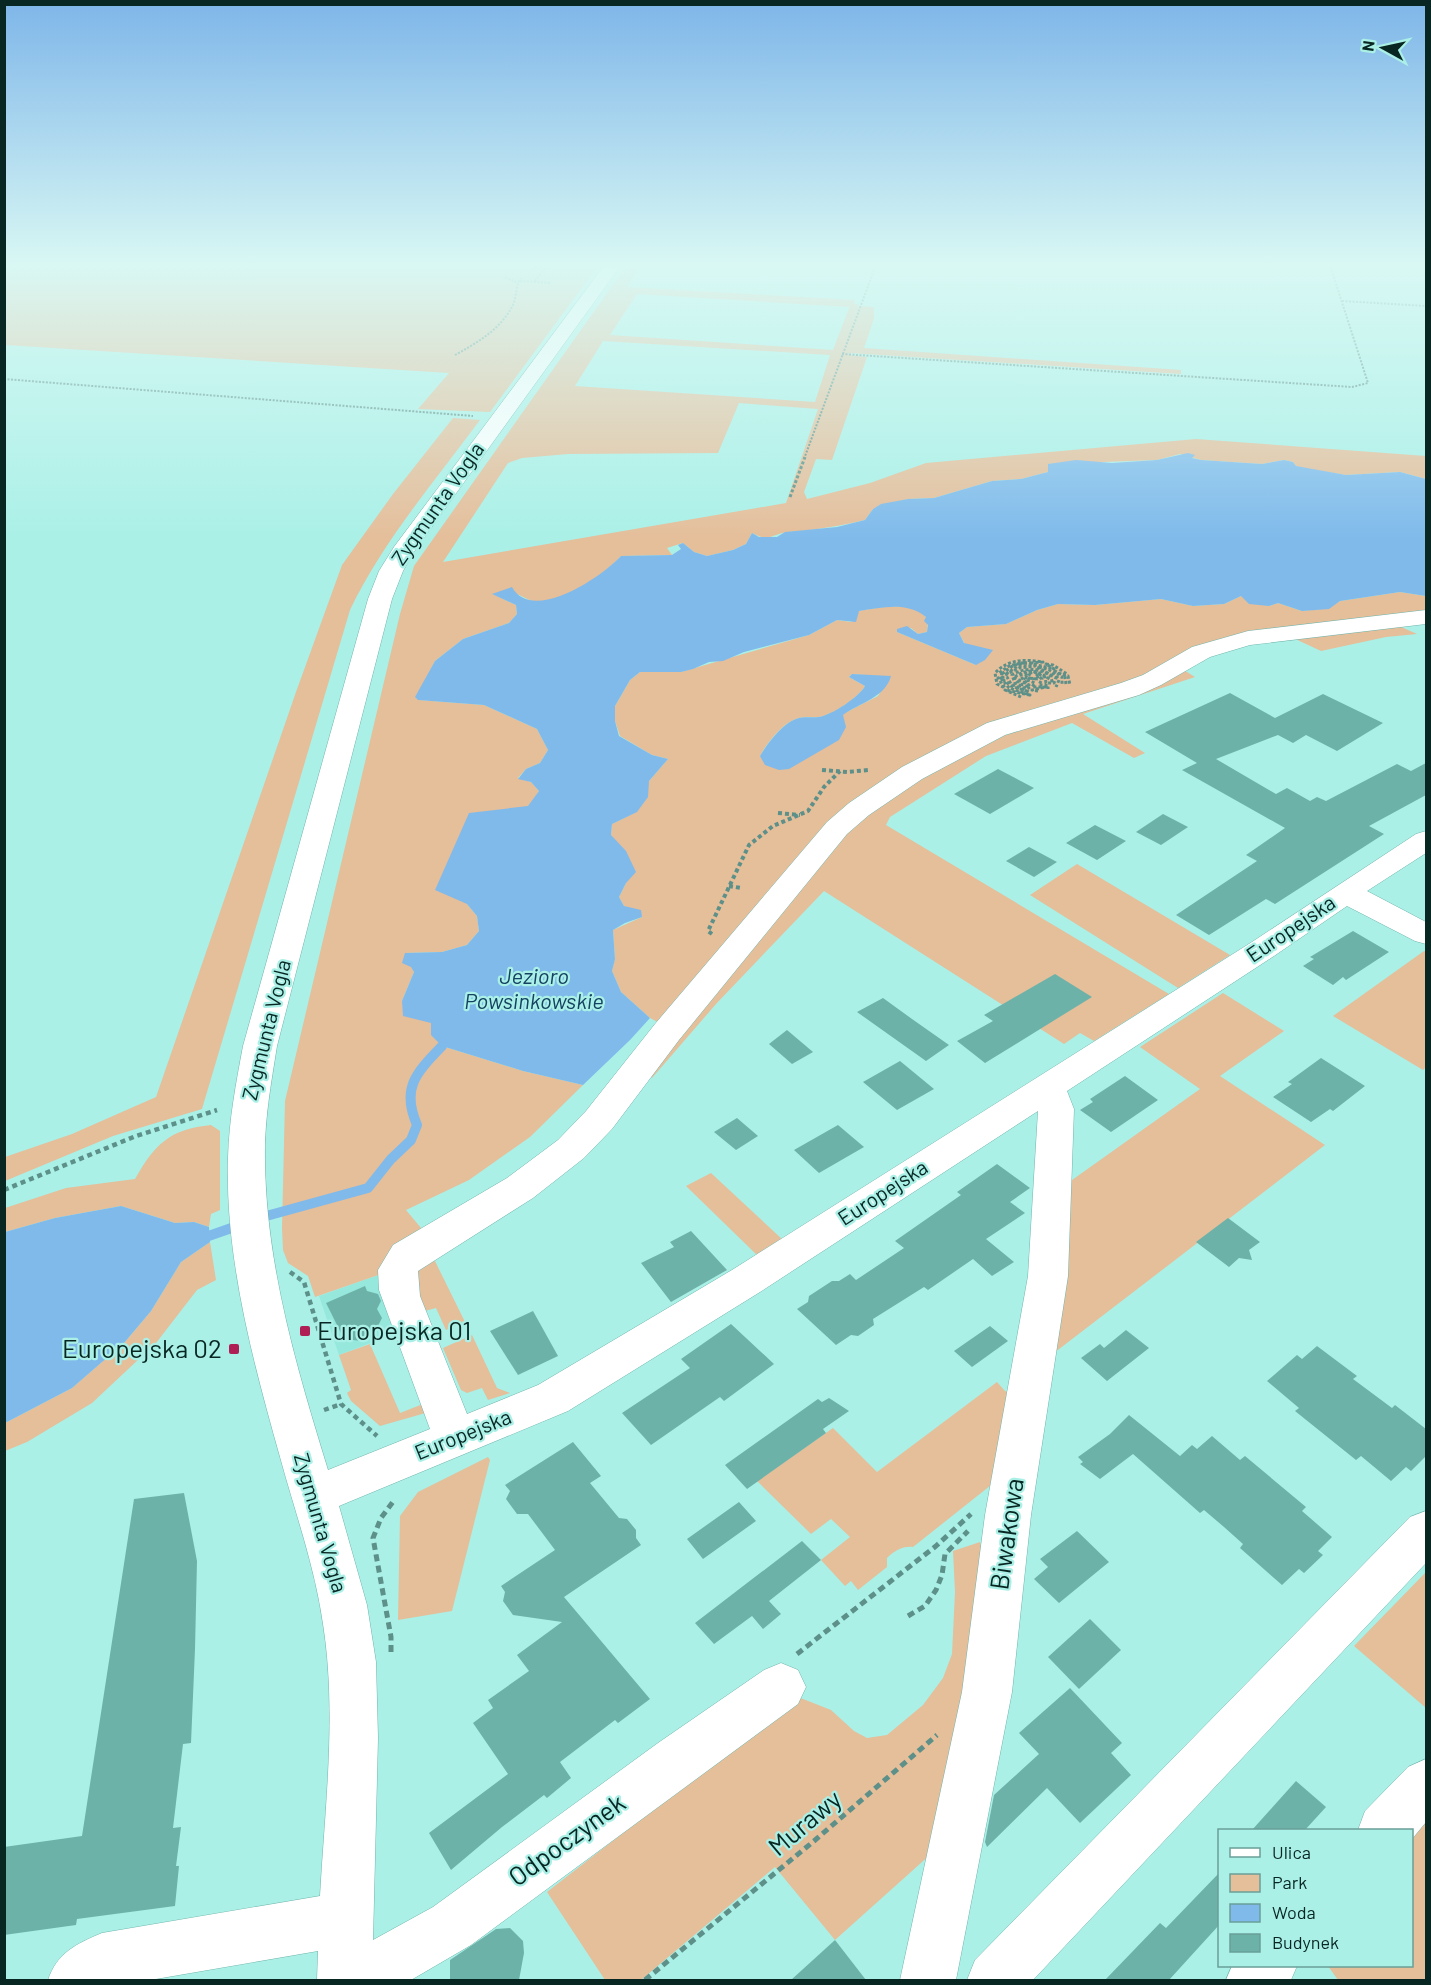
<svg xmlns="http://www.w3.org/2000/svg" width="1431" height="1985" font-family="Barlow,sans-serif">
  <rect width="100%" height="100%" fill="#aaf0e7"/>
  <!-- built -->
  <path fill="#96e8dd" d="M387 1272 405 1330 339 1355 319 1296Z"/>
  <!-- green -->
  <g fill="#e5be9a" fill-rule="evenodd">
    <path d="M5 262H601L490 412 418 409 449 373 5 345Z"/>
    <path d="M629 262H643L627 287 855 300 854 304H859L858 306 874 307V319L864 348 1181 370V374L849 353V355L867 357 832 460 816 459 804 492 807 499 870 483 926 463 1196 439 1426 456V479L1400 472 1346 475 1302 468 1296 466 1293 462 1284 460 1262 464 1201 460 1180 454 1157 460 1048 464V472L1021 479 992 481 934 498 908 499 873 509 865 520C839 526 815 530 788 532 774 533 769 543 752 533L746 544 733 550 707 556 694 552 683 543 667 548 672 555 621 556C604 575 566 600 539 602 531 602 524 597 517 594 511 592 500 594 493 594L516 605 517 614 509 623 463 639 435 661 416 698 419 700 484 705 537 729 548 750 540 763 526 769 518 778 531 782 539 791 467 904 477 916 479 931 467 945 442 952 405 953 414 972 402 1001 432 1023 442 1046 523 1071 583 1085 530 1137 469 1180 406 1210 426 1234 387 1272 315 1297 308 1276 288 1263 283 1250 282 1228 285 1101 400 614 414 566ZM637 294 849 307V308L833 350 610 335ZM603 341 830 355 815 402 575 386ZM739 403 818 409 786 503 443 562 508 463 522 458 568 454 718 453Z"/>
    <path d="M453 418 480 420C435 481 383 541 350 610L202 1109 113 1136 5 1181V1157L72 1134 156 1097 296 692 342 565 393 494Z"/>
    <path d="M1400 592 1426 596V614L1238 637 1153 675 895 778 665 1026 650 1018 621 992 612 971 615 958 613 930 642 917 624 906 619 897 626 883 611 835 612 824 636 812 649 781 668 759 652 755 620 736 615 721V706L630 680 640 672H681L809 635 837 620 851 622 859 611C879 608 934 595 927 632L918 634 911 628 897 632 976 665 959 633 967 627 1006 624 1037 610 1058 604 1095 605 1161 599 1193 606 1224 604 1241 596 1269 606 1278 603 1302 611 1329 608 1340 601ZM852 674 890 677 878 696 760 756C767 743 782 724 796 719 804 716 812 718 819 717 833 715 859 697 865 686L849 677Z"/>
    <path d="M1399 626 1417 634 1386 637 1321 651 1291 637Z"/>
    <path d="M1197 659 1204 661 1182 669 1195 677 1083 714 1145 753 1134 758 1072 723 986 756 890 817 886 825 1169 994 1094 1041 1080 1033 1064 1044 824 891 716 1004 652 1078 646 1073 838 833 968 748Z"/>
    <path d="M1077 864 1230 955 1178 988 1030 895Z"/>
    <path d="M1424 951H1426V1067L1423 1070 1333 1016Z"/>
    <path d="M1223 993 1284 1031 1220 1076 1325 1145 1050 1356 1058 1190 1200 1089 1140 1047Z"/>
    <path d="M211 1125 220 1131V1210L211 1214 209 1227 194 1222 175 1223 121 1206 55 1218 5 1232V1208L66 1188 135 1179C155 1144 170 1129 211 1125Z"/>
    <path d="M711 1173 783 1240 759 1257 686 1186Z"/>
    <path d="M210 1242 216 1280 197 1290 156 1343 92 1403 27 1442 5 1451V1423L72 1388 124 1343 151 1311 181 1262Z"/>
    <path d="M430 1251 465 1322 446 1330 436 1308 417 1313 404 1272Z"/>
    <path d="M472 1335 497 1388 510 1393 488 1400 482 1388 467 1393 461 1390 443 1348Z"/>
    <path d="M370 1344 400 1413 428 1402 429 1412 380 1426 351 1401 347 1393 351 1390 339 1355Z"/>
    <path d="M997 1382 1005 1391 1019 1397 1005 1474 913 1547C902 1546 896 1550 887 1558V1567L858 1590 851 1581 845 1586 821 1560 850 1537 831 1519 811 1534 757 1481 833 1428 877 1472Z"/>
    <path d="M488 1457 490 1460 452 1611 398 1620 400 1516 418 1492Z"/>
    <path d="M980 1542 987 1578 941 1845 835 1940 775 1867 641 1980H605L547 1892 798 1697 831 1710 854 1731 867 1738 887 1735 923 1705 943 1678 952 1654 955 1592 953 1551Z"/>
    <path d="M1426 1572V1708L1354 1646Z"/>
    <path d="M1426 1805V1980H1338L1328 1966H1412V1830H1405Z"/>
  </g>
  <!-- water -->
  <g fill="#7fbaeb">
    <path d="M1188 453 1195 455 1192 458 1201 460 1262 464 1284 460 1293 462 1296 466 1346 475 1400 472 1426 479V596L1400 592 1340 601 1329 609 1302 611 1278 603 1269 606 1249 604 1241 596 1224 604 1193 606 1161 599 1095 605 1058 604 1037 610 1006 624 967 627 959 633 964 643 993 650 985 660 976 665 897 632V629L907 626 918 634 927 632 928 625 924 621 926 617C906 601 882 608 859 611L856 622 837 620 809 635 744 652 723 661 709 662 693 669 681 672H640L630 680 615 706V721L619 736 652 755 668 759 649 781 648 797 637 812 612 824 611 835 626 851 636 872 626 883 619 897 624 906 641 910 642 917 625 923 613 930 615 959 612 971 621 992 650 1018 630 1040 583 1085 523 1071 442 1046 431 1035V1023L403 1016 402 1001 414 972 411 967 402 963 405 953 442 952 467 945 479 931 477 916 467 904 435 890 469 813 528 806 539 791 531 782 518 779 526 769 540 763 548 750 537 729 484 705 418 700 415 697 435 661 463 639 509 623 517 614 516 605 492 594 512 587C532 624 602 577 621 556L672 555 681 549 678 545 683 543 694 552 707 556 733 550 746 544 752 533 759 537H777L785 532 837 527 865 520 873 509 881 504 908 499 934 498 992 481 1021 479 1048 472V464L1076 460 1112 463 1157 460Z"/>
    <path d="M852 674 891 676C885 698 859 703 843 715L846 727 839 740 789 769 779 770 765 765 760 756C767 744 782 724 796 719 804 716 811 718 819 717 832 715 859 697 865 686L849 677Z"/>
    <path d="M121 1206 175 1223 194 1222 209 1227 210 1242 181 1262 151 1311 124 1343 72 1388 5 1423V1232L55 1218Z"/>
  </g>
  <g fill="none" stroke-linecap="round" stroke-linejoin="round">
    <!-- stream -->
    <g stroke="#7fbaeb" stroke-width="10">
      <path d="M259 1218 368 1188 391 1159 411 1140 417 1125C401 1088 416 1073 442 1046"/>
      <path d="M200 1239 240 1225"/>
    </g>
  </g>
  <!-- building -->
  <g fill="#6db2a9">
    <path d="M1230 693 1275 718 1323 694 1383 723 1337 751 1306 735 1293 743 1278 735 1216 759 1276 794 1287 788 1310 801 1317 797 1326 801 1397 764 1411 771 1426 763V795L1369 826 1384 834 1275 904 1266 899 1209 935 1176 915 1257 861 1246 855 1285 828 1182 770 1197 763 1145 732Z"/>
    <path d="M998 769 1034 788 990 814 954 794Z"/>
    <path d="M1163 814 1188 827 1161 845 1136 832Z"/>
    <path d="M1095 825 1126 841 1097 860 1066 843Z"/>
    <path d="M1029 847 1057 862 1034 877 1006 861Z"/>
    <path d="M1353 931 1389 952 1346 980 1343 977 1333 985 1303 966 1314 959 1310 957Z"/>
    <path d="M1055 974 1092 997 985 1063 957 1041 993 1021 984 1015Z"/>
    <path d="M883 998 912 1019 949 1045 926 1061 857 1012Z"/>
    <path d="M787 1030 813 1052 792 1064 769 1044Z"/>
    <path d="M1321 1058 1365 1086 1333 1111 1330 1109 1311 1122 1273 1097 1292 1084 1288 1082Z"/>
    <path d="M900 1061 934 1089 897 1110 863 1082Z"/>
    <path d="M1125 1076 1158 1100 1111 1132 1080 1110 1093 1102 1090 1099Z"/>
    <path d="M737 1118 758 1136 736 1150 714 1132Z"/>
    <path d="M838 1125 864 1147 819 1173 794 1150Z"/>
    <path d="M997 1164 1030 1188 1010 1202 1025 1213 986 1239 1014 1262 992 1276 973 1259 928 1290 924 1287 873 1319 874 1325 858 1336 851 1335 836 1345 797 1309 808 1302 809 1296 832 1281H839L850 1274 856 1280 904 1248 895 1241 961 1195 957 1192Z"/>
    <path d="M1228 1218 1260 1242 1249 1250 1252 1260 1239 1258 1229 1267 1196 1242Z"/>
    <path d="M691 1231 727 1270 671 1302 641 1263 674 1247 670 1242Z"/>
    <path d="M365 1286 367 1291 378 1294 381 1301 377 1309 382 1318 373 1336 362 1341 344 1339 326 1303Z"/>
    <path d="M533 1311 558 1356 518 1375 490 1331Z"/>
    <path d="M731 1324 774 1364 724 1401 720 1397 651 1445 622 1413 690 1368 681 1359Z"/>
    <path d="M990 1326 1008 1341 972 1367 954 1351Z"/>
    <path d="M1126 1330 1149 1348 1107 1381 1081 1358 1100 1344 1104 1348Z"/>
    <path d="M1317 1346 1357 1376 1353 1379 1392 1408 1395 1405 1426 1429V1456L1411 1471 1406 1467 1391 1481 1361 1456 1356 1460 1295 1411 1299 1408 1267 1381 1297 1355 1302 1359Z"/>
    <path d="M829 1398 849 1411 823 1429 826 1433 747 1489 725 1465 818 1399 822 1402Z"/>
    <path d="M1129 1415 1180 1456 1192 1445 1197 1449 1212 1436 1240 1460 1245 1456 1306 1507 1302 1511 1332 1537 1318 1551 1323 1555 1304 1573 1299 1569 1282 1585 1240 1548 1243 1544 1224 1527 1204 1510 1200 1513 1133 1454 1100 1479 1080 1464 1083 1462 1078 1457 1110 1434Z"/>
    <path d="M573 1442 601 1476 590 1483 619 1518 627 1519 636 1530V1538L641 1545 564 1597 650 1699 618 1723 615 1720 560 1762 571 1778 547 1798 544 1795 502 1827 451 1870 429 1833 508 1774 473 1723 493 1708 488 1700 529 1671 517 1655 562 1622 513 1615 503 1601 505 1592 501 1586 555 1550 528 1514H517L506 1499 510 1491 505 1485Z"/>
    <path d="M184 1493 197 1561 195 1649 191 1743 183 1744 173 1828 181 1827 176 1866H179L175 1906 77 1919 76 1925 4 1935V1847L82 1836 134 1499Z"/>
    <path d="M739 1502 756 1521 703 1559 687 1539Z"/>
    <path d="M1077 1531 1109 1562 1059 1603 1034 1579 1048 1567 1040 1559Z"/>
    <path d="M802 1541 821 1560 769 1601 781 1614 763 1629 752 1616 714 1644 695 1623Z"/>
    <path d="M1090 1619 1121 1650 1079 1689 1048 1657Z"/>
    <path d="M1070 1688 1122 1743 1111 1753 1131 1775 1080 1823 1047 1788 987 1847 985 1842 994 1795 1039 1754 1019 1733Z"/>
    <path d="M1296 1781 1326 1807 1305 1830H1252Z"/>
    <path d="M1220 1872V1924L1169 1980H1105L1160 1923 1166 1928Z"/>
    <path d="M510 1928 523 1941 524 1953 519 1980H450V1960L496 1929Z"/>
    <path d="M835 1940 866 1980H791Z"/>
  </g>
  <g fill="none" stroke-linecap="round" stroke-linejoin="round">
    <defs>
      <g id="minor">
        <path d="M607 262H623L413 553 403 571 392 599 277 1046C271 1084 264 1121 265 1160 266 1266 297 1369 328 1470L430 1429 379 1290 378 1270 393 1245 507 1178 558 1140 586 1111 655 1024 827 822 849 803 902 767 987 723 1121 683 1143 675 1192 647 1248 631 1426 610V624L1250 645 1210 657 1161 685 1139 695 1005 735 922 779 869 815 847 834 679 1040 612 1129 584 1158 533 1198 418 1271 420 1296 467 1414 538 1385 732 1270 1252 942 1416 834 1426 831V853L1367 891 1426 922V944L1415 941 1347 906 1274 956 1067 1091 1074 1109 1068 1276 1031 1515 1012 1692 956 1980H900L962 1692 985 1515 1028 1276 1038 1111 760 1292 568 1411 339 1506 367 1605 376 1662 378 1738 373 1940 433 1907 658 1743 764 1670 781 1663 798 1670 806 1687 798 1704 471 1945 411 1980H317L318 1951 150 1980H48C57 1953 76 1944 102 1933L320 1896C325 1807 337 1713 323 1624 315 1567 295 1512 280 1457 253 1361 225 1259 228 1158 229 1120 236 1083 243 1046L368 599 379 571 394 547Z"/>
        <path d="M1426 1511V1563L1033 1980H967L975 1960 1410 1517Z"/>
        <path d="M1426 1759V1822L1412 1839V1830H1358L1365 1811 1408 1767Z"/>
        <path d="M1232 1966H1297L1291 1980H1226Z"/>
      </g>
    </defs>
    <!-- minor casing -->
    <use href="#minor" stroke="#70b5ac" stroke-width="1"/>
    <!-- path-far4 -->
    <g stroke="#5d9089" stroke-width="2" stroke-dasharray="2 1.5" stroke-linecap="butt">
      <path d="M531 270 547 262"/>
      <path d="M505 277 518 283"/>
      <path d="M520 281 551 283"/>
      <path d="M535 281 544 269 541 266"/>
      <path d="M1342 301 1426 306"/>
      <path d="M842 354 1352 387 1368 383 1329 262"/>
      <path d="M455 355C478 342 500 330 513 305 517 296 515 287 521 278"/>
      <path d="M4 379 473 416"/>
      <path d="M804 459 877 262"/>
    </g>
    <!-- path-far3 -->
    <g stroke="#5d9089" stroke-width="3" stroke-dasharray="3 2" stroke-linecap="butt">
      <path d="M790 497 805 457"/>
      <path d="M1021 663H1024L1014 665 1003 673 1006 674 1018 666H1035L1019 668 1005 675 999 673 1009 666Z"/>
      <path d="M1024 663H1029"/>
      <path d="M1024 663H1029"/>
      <path d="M1029 663 1054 669 1046 664 1053 665 1067 674 1063 675 1055 671 1062 677V685"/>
      <path d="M1036 679 1028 678 1039 679 1036 674 1042 679 1039 685H1048V689"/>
      <path d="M1066 684 1065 677 1068 676 1070 685"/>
      <path d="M1038 691 1032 690 1046 687H1032L1035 683 1025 679 1030 674 1022 678 1029 685 1015 678 1020 684 1030 687 1027 689 1015 683 1012 675C1025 667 1037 668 1050 675L1052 681C1040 672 1030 667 1016 676L1034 672 1045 677 1046 683H1054L1056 678 1037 667C1047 668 1054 671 1059 680L1056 687"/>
      <path d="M1021 697 1005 690 1030 695 1009 688 1001 678 1011 686 1029 692 1011 684 1007 677 998 678 1005 688 997 684 995 673C1008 659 1025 659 1043 662L1029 663"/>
    </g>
    <!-- path-far2 -->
    <g stroke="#5d9089" stroke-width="4" stroke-dasharray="4 3" stroke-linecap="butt">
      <path d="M822 770 847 772 869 770"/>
      <path d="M778 813 800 815"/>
      <path d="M729 886 741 888"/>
      <path d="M712 934 708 931 749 845 773 826 808 811 824 787 840 771"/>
    </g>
    <!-- path-far1 -->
    <g stroke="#5d9089" stroke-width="4.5" stroke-dasharray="5 4" stroke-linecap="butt">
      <path d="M4 1190 136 1136 217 1110"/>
      <path d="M290 1272 304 1282 341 1404 377 1436"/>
      <path d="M324 1410 341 1404"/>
    </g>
    <!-- path -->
    <g stroke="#5d9089" stroke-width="5" stroke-dasharray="7 4.5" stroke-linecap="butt">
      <path d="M908 1616 925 1606 936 1590 942 1575 945 1554 968 1531"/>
      <path d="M391 1652V1637L373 1538 381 1518 395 1499"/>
      <path d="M797 1654 936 1546 971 1514"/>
      <path d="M645 1980 814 1841 937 1735"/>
    </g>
    <!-- minor -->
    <use href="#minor" fill="#fff" fill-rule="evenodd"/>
  </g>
  <!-- sky -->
  <linearGradient id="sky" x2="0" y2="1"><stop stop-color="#7eb6e9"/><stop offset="0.49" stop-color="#d9f8f4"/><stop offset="1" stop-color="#d9f8f4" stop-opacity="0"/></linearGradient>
  <rect width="1431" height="540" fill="url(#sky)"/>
  <!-- markers -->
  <g fill="#af1f55" stroke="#aaf0e7" stroke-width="2">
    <rect x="299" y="1325" width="12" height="12" rx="3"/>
    <rect x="228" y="1343" width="12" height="12" rx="3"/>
  </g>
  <g text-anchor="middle" stroke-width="4.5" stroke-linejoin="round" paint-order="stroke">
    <!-- street labels -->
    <g font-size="21" fill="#082622" stroke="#aaf0e7">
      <text transform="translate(438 504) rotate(-55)" y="7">Zygmunta Vogla</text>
      <text transform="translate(1291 929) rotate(-34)" y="7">Europejska</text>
      <text transform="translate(267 1030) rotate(-76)" y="7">Zygmunta Vogla</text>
      <text transform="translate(883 1193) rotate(-33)" y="7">Europejska</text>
      <text transform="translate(463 1435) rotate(-22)" y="7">Europejska</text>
      <text transform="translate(320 1523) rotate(74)" y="7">Zygmunta Vogla</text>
    </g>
    <!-- water labels -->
    <g font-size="22" font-style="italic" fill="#154162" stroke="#aaf0e7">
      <text x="534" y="984">Jezioro<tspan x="534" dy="25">Powsinkowskie</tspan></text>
    </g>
    <!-- near-poi labels -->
    <g font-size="26" fill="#082622" stroke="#aaf0e7" text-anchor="start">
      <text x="317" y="1340">Europejska 01</text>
      <text x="222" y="1358" text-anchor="end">Europejska 02</text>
    </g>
    <!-- near-street labels -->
    <g font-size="26" fill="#082622" stroke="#aaf0e7">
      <text transform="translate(1007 1534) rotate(-82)" y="9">Biwakowa</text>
      <text transform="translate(805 1823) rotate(-40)" y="9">Murawy</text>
      <text transform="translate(567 1840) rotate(-36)" y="9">Odpoczynek</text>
    </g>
  </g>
  <!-- border -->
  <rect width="1431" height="1985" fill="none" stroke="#082622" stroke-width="12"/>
  <!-- legend -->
  <rect x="1218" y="1829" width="195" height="138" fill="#aaf0e7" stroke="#699f98" stroke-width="1.5"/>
  <rect x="1230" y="1848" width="30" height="9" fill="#ffffff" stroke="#699f98" stroke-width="1.5"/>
  <text x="1272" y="1859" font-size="18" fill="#082622">Ulica</text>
  <rect x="1230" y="1874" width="30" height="18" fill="#e5be9a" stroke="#699f98" stroke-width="1.5"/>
  <text x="1272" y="1889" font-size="18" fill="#082622">Park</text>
  <rect x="1230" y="1904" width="30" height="18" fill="#7fbaeb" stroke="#699f98" stroke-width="1.5"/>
  <text x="1272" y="1919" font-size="18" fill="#082622">Woda</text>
  <rect x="1230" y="1934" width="30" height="18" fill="#6db2a9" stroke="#699f98" stroke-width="1.5"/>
  <text x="1272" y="1949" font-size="18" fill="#082622">Budynek</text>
  <!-- north arrow -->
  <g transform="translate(1383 48) rotate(278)" stroke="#aaf0e7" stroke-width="4.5" paint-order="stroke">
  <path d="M0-4.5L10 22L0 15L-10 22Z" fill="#082622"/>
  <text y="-9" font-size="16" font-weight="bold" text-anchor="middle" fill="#082622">N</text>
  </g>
</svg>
